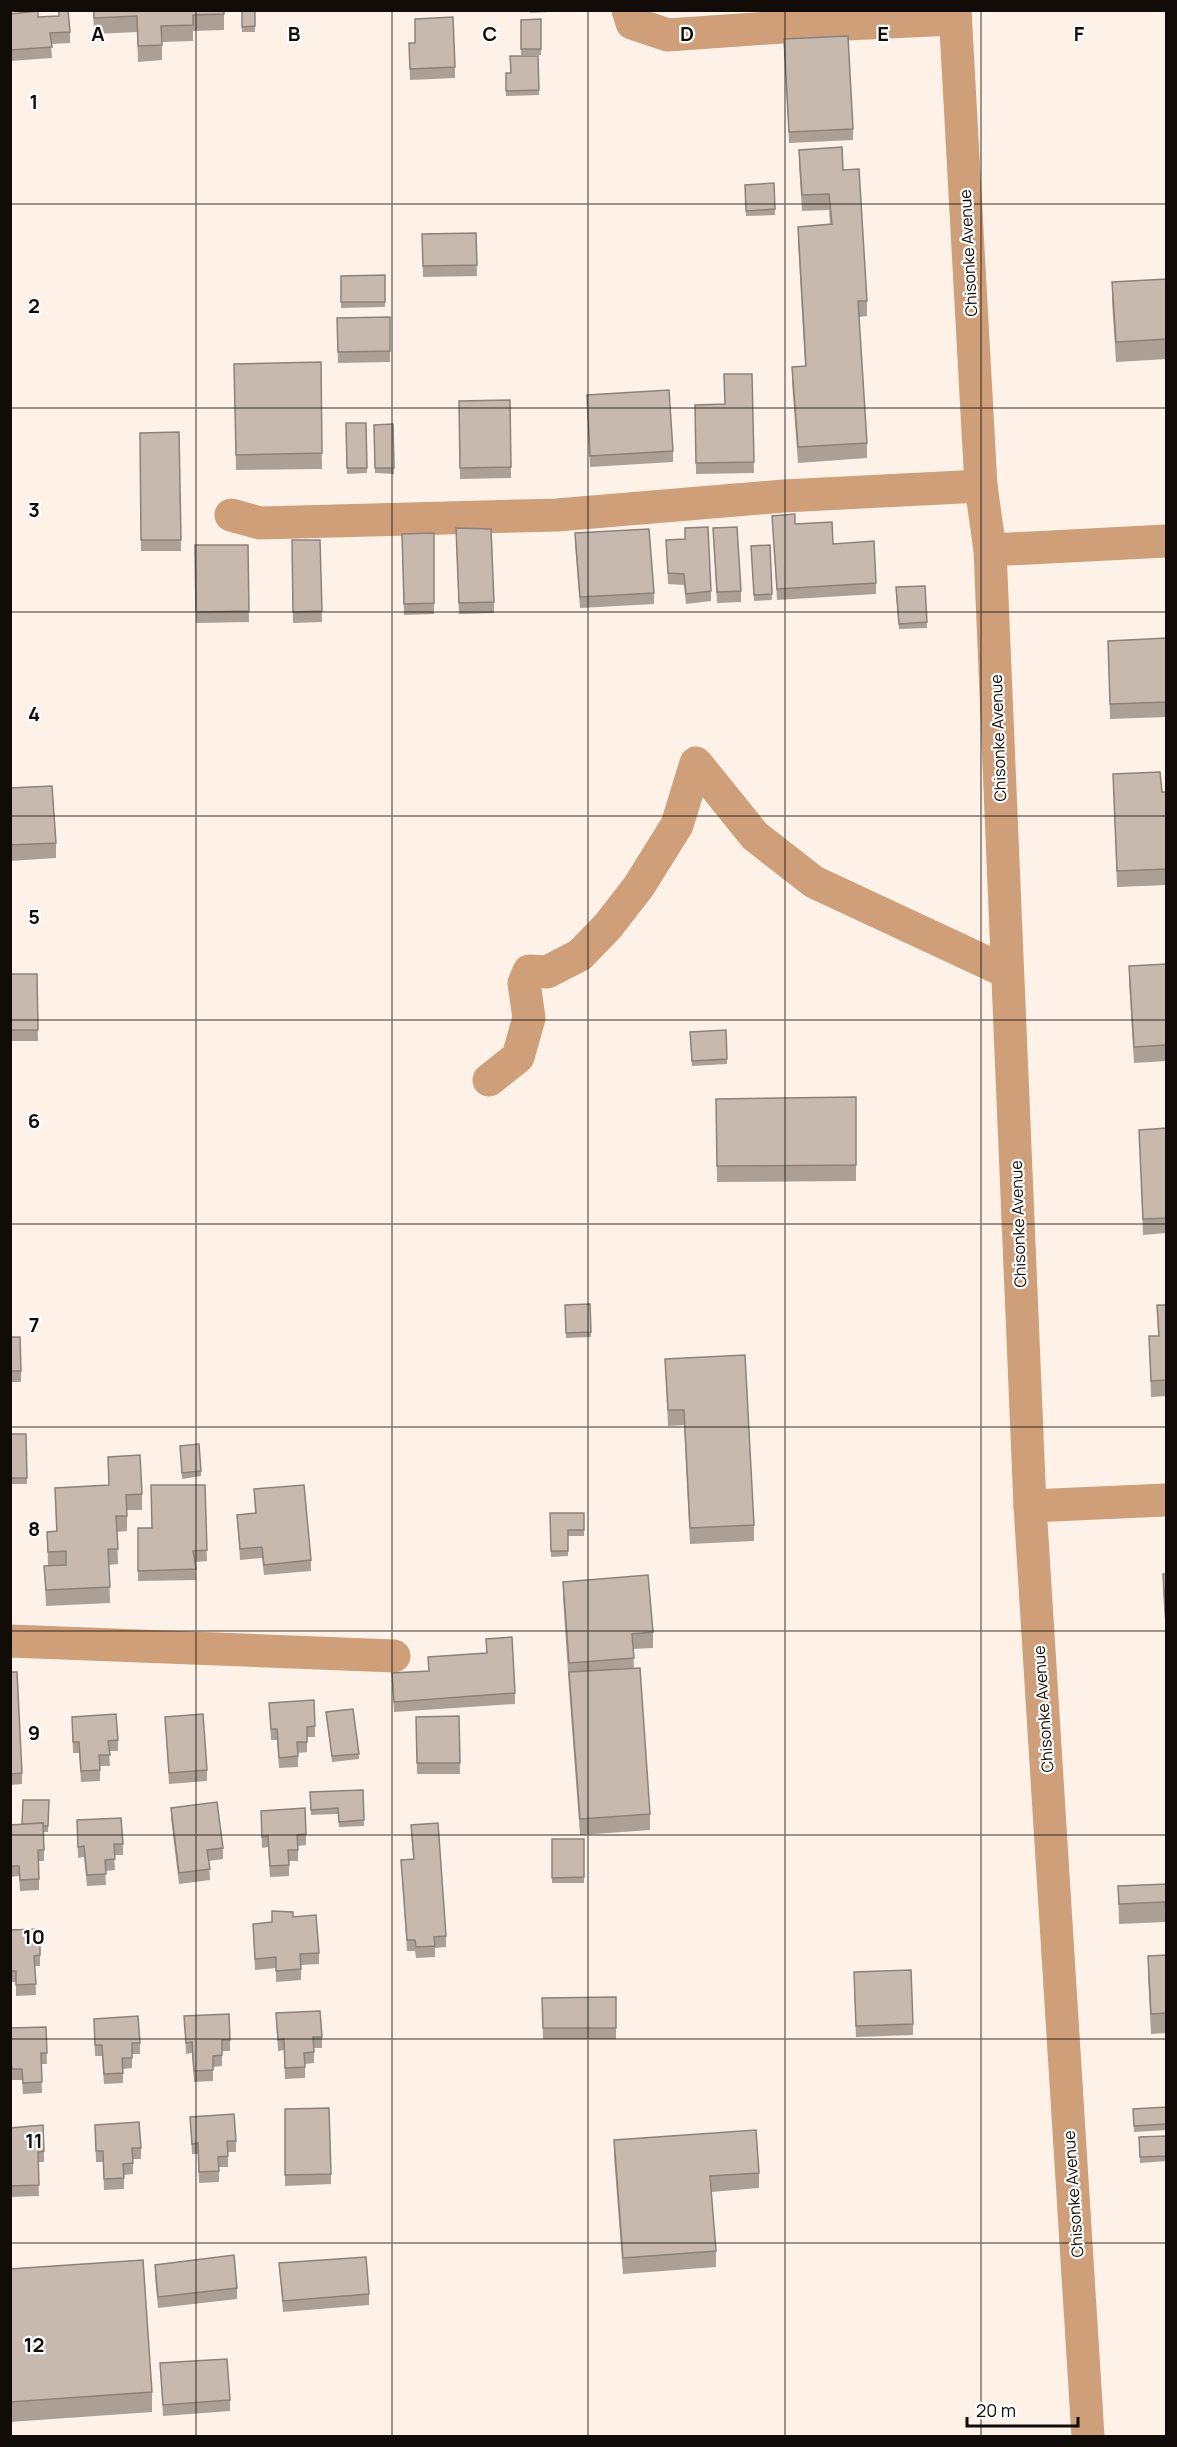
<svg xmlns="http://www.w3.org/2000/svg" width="1177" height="2447" font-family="Manrope,sans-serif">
  <rect width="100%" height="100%" fill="#fef2e8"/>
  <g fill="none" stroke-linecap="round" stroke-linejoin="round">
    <!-- minor -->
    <g stroke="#cf9f79" stroke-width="33">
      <path d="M628 10 632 23 668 35 783 27 954 19"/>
      <path d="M955 10 981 486 990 550 1030 1506 1088 2436"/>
      <path d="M231 515 260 523 557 515 784 496 981 486"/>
      <path d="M990 550 1166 541"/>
      <path d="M489 1080 518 1057 529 1018 524 983 529 971 547 972 580 955 608 926 639 886 677 825 696 763 755 836 814 882 1007 972"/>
      <path d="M1030 1506 1166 1500"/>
      <path d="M10 1641 394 1656"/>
    </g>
  </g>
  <!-- wall -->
  <g fill="#ac9f96">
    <path d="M58 10 70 32V43L51 44 52 58 10 61V14L38 17 59 16Z"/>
    <path d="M93 10H224V30L193 31V41L162 42V60L138 62 137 32 94 34Z"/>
    <rect x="242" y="10" width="13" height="22"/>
    <path d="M530 10H567V11L530 13Z"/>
    <path d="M541 19V55H521V20Z"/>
    <path d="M784 39 853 129V140L789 143Z"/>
    <path d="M409 43 455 67V78L410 80Z"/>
    <path d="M538 56 539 95 506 96V73H511Z"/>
    <path d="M799 150 843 170 867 301V316L859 317 867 443V458L798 463 792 382V367L805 366 798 242V227L830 224 829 210 802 211 799 165Z"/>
    <path d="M774 183 775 215 746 216 745 185Z"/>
    <path d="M476 233 477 276 423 277 422 234Z"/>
    <path d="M385 275V307L341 308V276Z"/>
    <path d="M1167 279V359L1116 362 1112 302V282Z"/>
    <path d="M390 317V362L338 363 337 318Z"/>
    <path d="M321 362 322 469 236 470 234 364Z"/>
    <path d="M752 374 754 473 696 474 695 405 724 404Z"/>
    <path d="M587 395 673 451V462L590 467Z"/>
    <path d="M510 400 511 478 460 479 459 401Z"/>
    <path d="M346 423H366L367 473 347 474Z"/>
    <path d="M393 424 394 474 375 473 374 425Z"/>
    <path d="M179 432 181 551H141L140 433Z"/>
    <path d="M772 516 795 524 833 544 876 583V594L777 600Z"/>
    <path d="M685 528 711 591V601L686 604 684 585 668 584 666 540 685 539Z"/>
    <path d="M713 528 741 591V602L717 603Z"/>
    <path d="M434 533V614L404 615 402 534Z"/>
    <path d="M575 533 654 593V604L580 608 575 544Z"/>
    <path d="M456 539 494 602V613L459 614Z"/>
    <path d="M292 540H320L322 622 293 623Z"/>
    <path d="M195 545H248L249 622 196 623Z"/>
    <path d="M770 545 772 600 754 601 751 546Z"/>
    <path d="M925 586 927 628 899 629 896 593Z"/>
    <path d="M1167 638V717L1110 719 1108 641Z"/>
    <path d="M1113 774 1162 792H1167V885L1117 887Z"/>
    <path d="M10 788 56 843V858L10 861Z"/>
    <path d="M1167 964V1061L1134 1063 1129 982V966Z"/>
    <path d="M10 974H37L38 1041H10Z"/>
    <path d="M726 1030 727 1064 692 1066 690 1032Z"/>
    <path d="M856 1097V1181L717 1182 716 1099Z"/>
    <path d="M1167 1128V1233L1143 1235 1139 1130Z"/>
    <path d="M590 1304 591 1337 566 1338 565 1305Z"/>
    <path d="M1157 1305H1167V1396L1151 1397 1149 1336H1158Z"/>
    <path d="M10 1337 21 1371V1382H10Z"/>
    <path d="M665 1359 754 1525V1541L690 1544 684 1425 668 1426Z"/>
    <path d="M10 1434H26L27 1484H10Z"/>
    <path d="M180 1446 201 1471V1476L182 1479Z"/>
    <path d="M108 1457 142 1494V1510H127V1531L117 1532 118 1564 109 1565 110 1603 46 1606 44 1566H48L47 1532 56 1531 55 1488 109 1485Z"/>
    <path d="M205 1485 207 1561 195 1562 196 1580 138 1581V1528H152Z"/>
    <path d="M254 1489 311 1560V1571L264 1575 262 1558 240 1560 237 1515 255 1513Z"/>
    <path d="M550 1513H584V1536H568V1556L551 1557Z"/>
    <path d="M1163 1574H1167V1655L1163 1590Z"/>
    <path d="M563 1582 653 1632V1648L633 1649 634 1668 650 1814V1830L580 1835 569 1688 563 1598Z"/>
    <path d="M486 1639 515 1693V1704L394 1712 392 1673 428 1671V1657L486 1653Z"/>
    <path d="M10 1672 22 1773V1784L10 1785Z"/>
    <path d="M269 1703 315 1726V1737H307V1752L298 1753V1767L279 1768 277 1740H271Z"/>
    <path d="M326 1712 359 1754V1759L332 1762Z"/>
    <path d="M459 1716 460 1774H417L416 1717Z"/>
    <path d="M72 1717 118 1740V1751H109L110 1766H100V1781L81 1782 79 1753H73Z"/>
    <path d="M165 1717 207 1770V1781L169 1784Z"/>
    <path d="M363 1790 364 1826 339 1827 338 1814 311 1815 310 1792Z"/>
    <path d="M49 1800 48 1832H44V1861H39V1890L20 1891 19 1876 10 1877V1825L22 1824Z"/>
    <path d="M171 1808 223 1848V1859L209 1861 210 1880 179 1884 171 1819Z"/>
    <path d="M261 1811 306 1834V1845L298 1846V1861H289V1876L270 1877 268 1847 262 1848Z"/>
    <path d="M77 1820 123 1844V1855H114L115 1870 105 1871 106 1885 87 1886 84 1857 78 1858Z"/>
    <path d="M411 1825 446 1936V1947L435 1948V1957L416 1958 415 1951H407L401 1860 413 1859Z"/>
    <rect x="552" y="1839" width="32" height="44"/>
    <path d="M1167 1884V1946L1165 1922 1119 1924 1118 1886Z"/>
    <path d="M293 1917 319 1953V1964L301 1965V1980L276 1982V1968L255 1970 253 1924 272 1922Z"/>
    <path d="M40 1929V1966H35L36 1995 16 1996V1982H10V1930Z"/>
    <path d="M1167 1955V2033L1151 2034 1148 1976V1956Z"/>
    <path d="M854 1983 913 2024V2035L856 2037Z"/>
    <path d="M616 1997V2039H543L542 1998Z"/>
    <path d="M276 2013 322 2037V2048H314V2063L305 2064V2078L285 2079 284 2050 278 2051Z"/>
    <path d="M184 2016 230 2040V2051H222V2066L213 2067V2081L194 2082 192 2053 186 2054Z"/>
    <path d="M94 2019 140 2043V2054H132V2068L123 2069V2083L104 2084 102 2056H95Z"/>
    <path d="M46 2027 47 2064H41L42 2093 23 2094 22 2080H12L10 2065V2028Z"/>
    <path d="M1167 2107V2130L1134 2132 1133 2109Z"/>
    <path d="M285 2109 331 2174V2184L285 2186Z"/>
    <path d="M190 2117 236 2141V2152H228V2167H219V2182L199 2183 198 2154H192Z"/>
    <path d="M95 2125 141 2148V2159H133V2174L124 2175V2189L104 2190 103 2162H96Z"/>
    <path d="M10 2128 44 2151V2162H38L39 2196 10 2197Z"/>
    <path d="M1167 2136V2161L1140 2163 1139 2137Z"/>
    <path d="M614 2140 759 2173V2188L711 2192 716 2251V2267L623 2274 614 2156Z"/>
    <path d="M279 2263 369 2294V2305L283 2312Z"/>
    <path d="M155 2265 237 2288V2299L158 2308 155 2276Z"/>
    <path d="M10 2269 152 2392V2412L10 2422Z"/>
    <path d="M160 2363 230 2400V2411L163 2416Z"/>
  </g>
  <!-- building -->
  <g fill="#c8b9ae" stroke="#8c827a" stroke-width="1.5">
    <path d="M59 10H68L70 32 50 33 52 47 10 50V14L38 11V17L59 16Z"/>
    <path d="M94 10H224V14L193 15V25L161 26 162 45 138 46 137 16 94 18Z"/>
    <path d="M242 10H255V26L242 27Z"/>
    <path d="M453 17 455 67 410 69 409 43H415V19Z"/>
    <path d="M541 19V49H521V20Z"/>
    <path d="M848 36 853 129 789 132 784 39Z"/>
    <path d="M510 56H538L539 90 506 91V73H511Z"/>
    <path d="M842 147 843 170 859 169 867 301H858L867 443 798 447 792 367 806 366 798 227 832 224 829 194 802 195 799 150Z"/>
    <path d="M774 183 775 209 746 211 745 185Z"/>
    <path d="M476 233 477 265 423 266 422 234Z"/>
    <path d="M385 275V302H341V276Z"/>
    <path d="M1167 279V339L1116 342 1112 282Z"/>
    <path d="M390 317V351L338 352 337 318Z"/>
    <path d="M321 362 322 453 236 455 234 364Z"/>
    <path d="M724 374H752L754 462 696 463 695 405 725 404Z"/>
    <path d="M669 390 673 451 590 456 587 395Z"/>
    <path d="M510 400 511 467 460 468 459 401Z"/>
    <path d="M346 423H366L367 468H347Z"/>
    <path d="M393 424 394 468H375L374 425Z"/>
    <path d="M179 432 181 540H141L140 433Z"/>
    <path d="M795 514V524L832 522 833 544 874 541 876 583 777 589 772 516Z"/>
    <path d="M708 527 711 591 686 594 684 574 668 573 666 540 685 539V528Z"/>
    <path d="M737 527 741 591 717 592 713 528Z"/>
    <path d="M456 528 491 529 494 602 459 603Z"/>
    <path d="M649 529 654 593 580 597 575 533Z"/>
    <path d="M434 533V603L404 604 402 534Z"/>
    <path d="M292 540H320L322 611 293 612Z"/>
    <path d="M195 545H248L249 611 196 612Z"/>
    <path d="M770 545 772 594 754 595 751 546Z"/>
    <path d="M925 586 927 622 899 624 896 587Z"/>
    <path d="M1167 638V702L1110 704 1108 641Z"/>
    <path d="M1160 772 1162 792H1167V869L1117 871 1113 774Z"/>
    <path d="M52 786 56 843 10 845V788Z"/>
    <path d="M1167 964V1045L1134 1047 1129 966Z"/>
    <path d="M10 974H37L38 1030H10Z"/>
    <path d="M726 1030 727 1059 692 1061 690 1032Z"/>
    <path d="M856 1097V1165L717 1166 716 1099Z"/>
    <path d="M1167 1128V1218L1143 1219 1139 1130Z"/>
    <path d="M590 1304 591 1332 566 1333 565 1305Z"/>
    <path d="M1157 1305H1167V1380L1151 1381 1149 1336H1159Z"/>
    <path d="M10 1337H20L21 1371H10Z"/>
    <path d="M745 1355 754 1525 690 1528 684 1410H668L665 1359Z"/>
    <path d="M10 1434H26L27 1478H10Z"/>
    <path d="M199 1444 201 1471 182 1473 180 1446Z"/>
    <path d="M140 1455 142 1494 126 1495 127 1516H116L118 1549H108L110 1587 46 1590 44 1566 66 1565V1551L48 1552 47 1532 57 1531 55 1488 109 1485 108 1457Z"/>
    <path d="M151 1485H205L207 1550 193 1551 196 1569 138 1571V1528H152Z"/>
    <path d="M304 1485 311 1560 264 1565 262 1547 240 1549 237 1515 256 1513 254 1489Z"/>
    <path d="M550 1513H584V1530H568V1551H551Z"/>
    <path d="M1163 1574H1167V1639Z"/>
    <path d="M648 1575 653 1632 632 1634 634 1658 569 1663 563 1582Z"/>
    <path d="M512 1637 515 1693 394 1702 392 1673 429 1671 428 1657 487 1653 486 1639Z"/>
    <path d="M640 1668 650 1814 580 1819 569 1672Z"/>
    <path d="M10 1672H17L22 1773 10 1774Z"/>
    <path d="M314 1700 315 1726 307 1727V1742H297L298 1756 279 1758 277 1729H271L269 1703Z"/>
    <path d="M353 1709 359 1754 332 1756 326 1712Z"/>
    <path d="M116 1714 118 1740 108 1741 110 1755H99L100 1770 81 1771 79 1742H73L72 1717Z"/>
    <path d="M203 1714 207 1770 169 1773 165 1717Z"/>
    <path d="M459 1716 460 1763H417L416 1717Z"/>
    <path d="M363 1790 364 1820 339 1822 338 1808 311 1810 310 1792Z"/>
    <path d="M23 1800H49L48 1826H43V1823L22 1824Z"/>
    <path d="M217 1802 223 1848 207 1850 210 1869 179 1873 171 1808Z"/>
    <path d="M305 1808 306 1834 297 1835 298 1850H288L289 1865 270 1866 268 1836 262 1837 261 1811Z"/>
    <path d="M121 1818 123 1844H114L115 1859 105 1860 106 1874 87 1875 84 1846 78 1847 77 1820Z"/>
    <path d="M43 1823 44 1850H38L39 1879 20 1880 19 1866H10V1825Z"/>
    <path d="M438 1823 446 1936 434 1937 435 1946 416 1947 415 1940H407L401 1860 414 1859 411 1825Z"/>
    <path d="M552 1839H584V1877L552 1878Z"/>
    <path d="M1167 1884V1926L1165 1902 1119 1904 1118 1886Z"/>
    <path d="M272 1911 293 1912V1917L316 1915 319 1953 300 1954 301 1969 276 1971V1957L255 1959 253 1924 272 1922Z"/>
    <path d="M40 1929V1955L34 1956 36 1984 16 1985V1971H10V1930Z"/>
    <path d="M1167 1955V2013L1151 2014 1148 1956Z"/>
    <path d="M911 1970 913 2024 856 2026 854 1972Z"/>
    <path d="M616 1997V2028H543L542 1998Z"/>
    <path d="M320 2011 322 2037H313L314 2052 304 2053 305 2067 285 2068 284 2039 278 2040 276 2013Z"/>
    <path d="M229 2014 230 2040H222V2055L213 2056V2070L194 2071 192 2042 186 2043 184 2016Z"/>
    <path d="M138 2016 140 2043H132V2058H122L123 2073 104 2074 102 2045H95L94 2019Z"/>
    <path d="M46 2027 47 2053H41L42 2082 23 2083 22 2069H12L10 2054V2028Z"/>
    <path d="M1167 2107V2124L1134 2126 1133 2109Z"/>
    <path d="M329 2108 331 2174 285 2175V2109Z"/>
    <path d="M234 2114 236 2141H227L228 2156 218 2157 219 2171 199 2172 198 2143 192 2144 190 2117Z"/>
    <path d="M139 2122 141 2148H132L133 2163 123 2164 124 2178 104 2179 103 2151H96L95 2125Z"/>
    <path d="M43 2125 44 2151 38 2152 39 2185 10 2186V2128Z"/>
    <path d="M756 2130 759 2173 710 2176 716 2251 623 2258 614 2140Z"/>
    <path d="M1167 2136V2156L1140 2157 1139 2137Z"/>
    <path d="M234 2255 237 2288 158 2297 155 2265Z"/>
    <path d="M366 2257 369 2294 283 2301 279 2263Z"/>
    <path d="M143 2260 152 2392 10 2402V2269Z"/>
    <path d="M227 2359 230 2400 163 2405 160 2363Z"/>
  </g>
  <!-- grid -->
  <path fill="none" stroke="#110c08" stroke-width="1.5" stroke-opacity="0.55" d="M196 10V2436M392 10V2436M588 10V2436M785 10V2436M981 10V2436M10 204H1166M10 408H1166M10 612H1166M10 816H1166M10 1020H1166M10 1224H1166M10 1427H1166M10 1631H1166M10 1835H1166M10 2039H1166M10 2243H1166"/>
  <g text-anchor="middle" stroke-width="4.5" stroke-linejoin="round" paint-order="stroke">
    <!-- street labels -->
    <g font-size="16" fill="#110c08" stroke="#fff">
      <text transform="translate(968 253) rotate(-93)" y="6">Chisonke Avenue</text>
      <text transform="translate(998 738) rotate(-92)" y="6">Chisonke Avenue</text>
      <text transform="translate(1018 1224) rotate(-92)" y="6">Chisonke Avenue</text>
      <text transform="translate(1043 1709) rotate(-94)" y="6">Chisonke Avenue</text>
      <text transform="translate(1073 2194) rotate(-94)" y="6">Chisonke Avenue</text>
    </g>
  </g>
  <g font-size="20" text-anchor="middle" font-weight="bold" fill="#110c08" stroke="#fff" stroke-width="4.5" stroke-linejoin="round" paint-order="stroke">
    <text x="98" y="41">A</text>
    <text x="294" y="41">B</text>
    <text x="490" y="41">C</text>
    <text x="687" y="41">D</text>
    <text x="883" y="41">E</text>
    <text x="1079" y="41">F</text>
    <text x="34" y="109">1</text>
    <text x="34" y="313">2</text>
    <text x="34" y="517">3</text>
    <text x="34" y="721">4</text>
    <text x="34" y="924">5</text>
    <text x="34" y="1128">6</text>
    <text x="34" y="1332">7</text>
    <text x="34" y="1536">8</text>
    <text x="34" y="1740">9</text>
    <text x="34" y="1944">10</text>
    <text x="34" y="2148">11</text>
    <text x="34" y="2352">12</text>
  </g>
  <!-- border -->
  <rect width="1177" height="2447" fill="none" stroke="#110c08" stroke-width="24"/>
  <!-- scale -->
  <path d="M967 2417v9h111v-9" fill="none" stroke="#110c08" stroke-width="3"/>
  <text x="976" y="2417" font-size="18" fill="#110c08" stroke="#ffffff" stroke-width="4.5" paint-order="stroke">20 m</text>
</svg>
